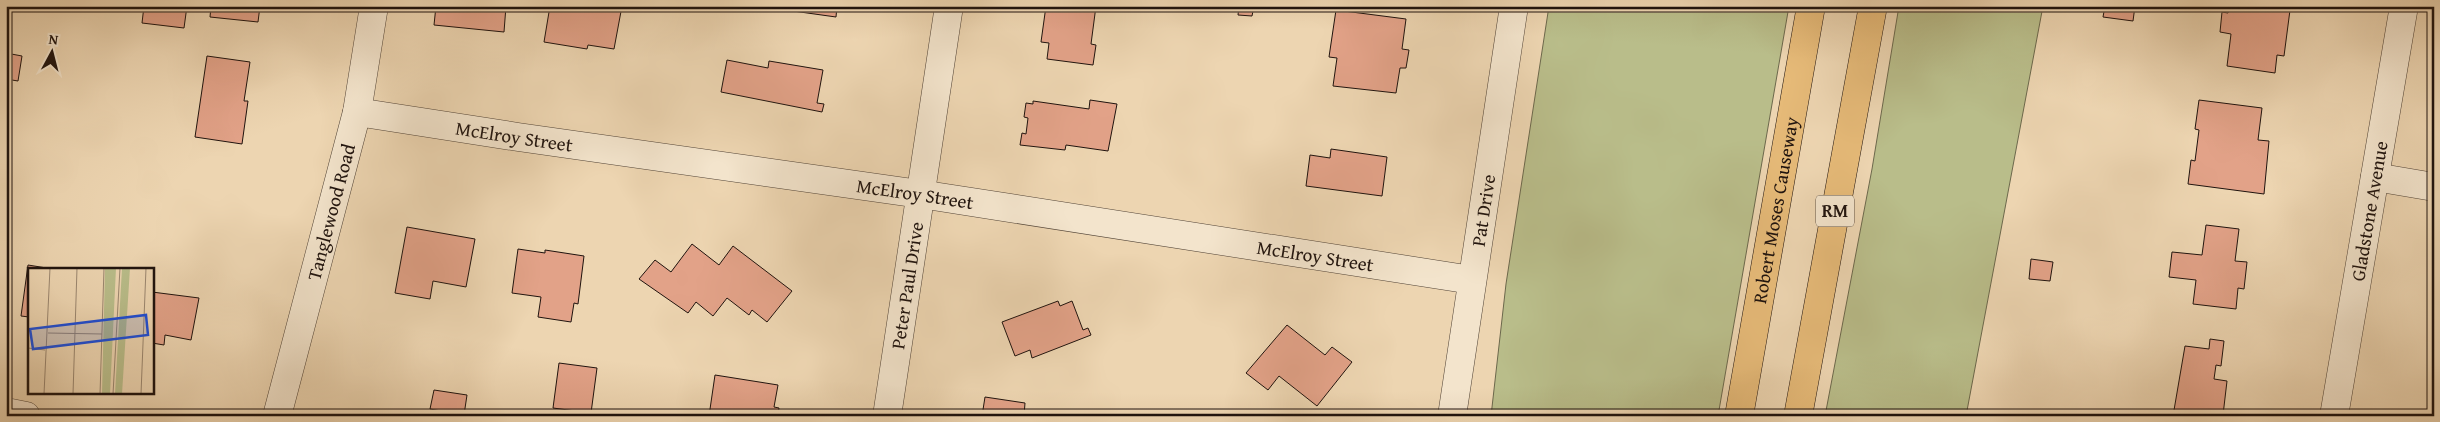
<svg xmlns="http://www.w3.org/2000/svg" width="2440" height="422" font-family="'Gentium Book Plus',serif">
  <rect width="100%" height="100%" fill="#edd5b1"/>
  <filter id="stains"><feTurbulence type="fractalNoise" baseFrequency=".004" numOctaves="4"/><feColorMatrix values="0 0 0 0 .2 0 0 0 0 .09 0 0 0 0 .02 0 0 0 .5 -.17"/></filter>
  <radialGradient id="worn" r=".72"><stop offset=".6" stop-color="#630" stop-opacity="0"/><stop offset="1" stop-color="#630" stop-opacity=".3"/></radialGradient>
  <!-- green -->
  <g fill="#b9bd8a" stroke="#6c684c">
    <path d="M1549 6H1789L1718 416H1491L1506 284Z"/>
    <path d="M1899 6H2043L1966 416H1825L1872 169Z"/>
  </g>
  <!-- building -->
  <g fill="#e2a288" stroke="#1f130e">
    <path d="M144 6H187L184 28 142 23Z"/>
    <path d="M211 6H260L258 22 210 17Z"/>
    <path d="M436 6H506L504 32 434 25Z"/>
    <path d="M550 6H592L600 8V6H622L614 49 588 45 587 49 544 42Z"/>
    <path d="M794 6H837L836 17 793 11Z"/>
    <path d="M1046 6H1096L1091 44 1096 45 1093 65 1047 59 1049 43 1041 42Z"/>
    <path d="M1239 6H1254L1252 16 1238 15Z"/>
    <path d="M2105 6H2135L2133 21 2103 17Z"/>
    <path d="M2229 6H2276V8L2290 10 2284 56 2277 55 2275 73 2227 66 2231 34 2220 32 2222 12 2228 13Z"/>
    <path d="M1336 10 1406 19 1402 49 1409 50 1406 68H1400L1396 93 1333 86 1337 58 1329 57Z"/>
    <path d="M6 53 22 56 18 81 6 79Z"/>
    <path d="M207 56 250 62 244 101H248L242 144 195 137Z"/>
    <path d="M727 60 768 68 769 61 823 70 817 103 824 104 822 112 721 92Z"/>
    <path d="M1090 100 1117 104 1108 151 1066 145 1065 150 1020 145 1022 133 1026 134 1028 118 1024 117 1026 103 1033 104V101L1089 109Z"/>
    <path d="M2199 100 2262 108 2258 140 2269 141 2264 194 2188 184 2191 160 2195 161 2199 130 2195 129Z"/>
    <path d="M1331 149 1387 157 1382 196 1306 186 1310 155 1330 158Z"/>
    <path d="M2206 225 2239 229 2235 261 2247 262 2244 289 2238 288 2236 309 2193 304 2196 280 2169 277 2172 252 2202 255Z"/>
    <path d="M407 227 475 239 466 287 433 281 430 299 395 293Z"/>
    <path d="M692 244 719 265 733 246 792 291 767 322 752 310 749 315 727 298 713 316 696 302 688 313 639 279 655 260 671 272Z"/>
    <path d="M518 249 545 253V250L584 256 578 304 574 303 571 322 538 317 541 297 512 293Z"/>
    <path d="M2031 259 2053 262 2050 281 2029 279Z"/>
    <path d="M28 265 59 270H29V317L21 316Z"/>
    <path d="M152 292 199 298 191 340 165 335 164 345 152 343Z"/>
    <path d="M1058 301 1060 306 1072 301 1083 330 1088 328 1091 335 1032 358 1030 350 1015 356 1002 322Z"/>
    <path d="M1287 325 1325 355 1332 347 1352 362 1317 406 1279 376 1268 390 1246 373Z"/>
    <path d="M2210 339 2224 341 2221 366 2216 365 2214 379 2227 381 2223 415 2173 416 2185 346 2209 349Z"/>
    <path d="M559 363 597 368 591 413 553 408Z"/>
    <path d="M715 375 778 385 774 407 779 408 778 416H709Z"/>
    <path d="M434 390 467 395 464 415 430 409Z"/>
    <path d="M985 397 1025 403 1024 416H982Z"/>
  </g>
  <g fill="none" stroke-linecap="round" stroke-linejoin="round">
    <defs>
      <g id="minor">
        <path id="s1" d="M357 112 518 137 920 194 1472 280"/>
        <path d="M2375 177 2434 187"/>
        <path d="M6 412 26 416"/>
        <path id="s2" d="M277 416 357 112 374 6"/>
        <path id="s3" d="M887 416 949 6"/>
        <path id="s4" d="M1452 416 1514 6"/>
        <path id="s5" d="M2334 416 2404 6"/>
      </g>
      <g id="motorway">
        <path id="s6" d="M1739 416 1811 6"/>
        <path d="M1798 416 1873 6"/>
      </g>
    </defs>
    <!-- minor casing -->
    <use href="#minor" stroke="#524437" stroke-width="29"/>
    <!-- motorway casing -->
    <use href="#motorway" stroke="#1f130e" stroke-width="29"/>
    <!-- minor -->
    <use href="#minor" stroke="#f3e4cc" stroke-width="28"/>
    <!-- motorway -->
    <use href="#motorway" stroke="#e6ba78" stroke-width="28"/>
  </g>
  <g text-anchor="middle" stroke-width="4" stroke-linejoin="round" paint-order="stroke">
    <!-- shield labels -->
    <rect fill="#f3e4cc" stroke="#5f5247" stroke-width="1" x="1816" y="195.5" width="38" height="31" rx="4"/>
    <g font-size="18" font-weight="bold" fill="#1f130e">
      <text x="1835" y="217">RM</text>
    </g>
    <!-- street labels -->
    <g font-size="19" fill="#1f130e" stroke="#f3e4cc">
      <text dy="7" stroke="none"><textPath href="#s1" startOffset="159">McElroy Street</textPath></text>
      <text dy="7" stroke="none"><textPath href="#s1" startOffset="564">McElroy Street</textPath></text>
      <text dy="7" stroke="none"><textPath href="#s4" startOffset="208">Pat Drive</textPath></text>
      <text dy="7" stroke="none"><textPath href="#s6" startOffset="209">Robert Moses Causeway</textPath></text>
      <text dy="7" stroke="none"><textPath href="#s5" startOffset="208">Gladstone Avenue</textPath></text>
      <text dy="7" stroke="none"><textPath href="#s2" startOffset="211">Tanglewood Road</textPath></text>
      <text dy="7" stroke="none"><textPath href="#s1" startOffset="969">McElroy Street</textPath></text>
      <text dy="7" stroke="none"><textPath href="#s3" startOffset="132">Peter Paul Drive</textPath></text>
    </g>
  </g>
  <!-- overview -->
  <g transform="translate(28 268)">
    <rect width="126" height="126" fill="#edd5b1"/>
    <path d="M77 0H88L82 126H74ZM94 0H102L94 126H87Z" fill="#b9bd8a"/>
    <path fill="none" stroke="#9b8770" stroke-width="1" d="M20 65 74 66M0 80 17 82M16 126 22 0M45 126 49 0M72 126 76 0M85 126 92 0M113 126 118 0"/>
    <path fill="#1d4ed8" fill-opacity="0.15" stroke="#1d4ed8" stroke-width="2.5" d="M118 47 120 67 5 81 2 61Z"/>
    <rect width="126" height="126" fill="none" stroke="#1f130e" stroke-width="2.5"/>
  </g>
  <!-- margin -->
  <rect width="2440" height="422" fill="none" stroke="#edd5b1" stroke-width="25"/>
  <rect x="8" y="8" width="2425" height="407" fill="none" stroke="#1f130e" stroke-width="2.5"/>
  <rect x="12" y="12" width="2415" height="397" fill="none" stroke="#1f130e"/>
  <!-- north arrow -->
  <g transform="translate(52 52) rotate(7)" stroke="#f3e4cc" stroke-width="4" paint-order="stroke">
  <path d="M0-4L9 19L0 12L-9 19Z" fill="#1f130e"/>
  <text y="-8" font-size="14" font-weight="bold" text-anchor="middle" fill="#1f130e">N</text>
  </g>
  <rect width="100%" height="100%" filter="url(#stains)"/>
  <rect width="100%" height="100%" fill="url(#worn)"/>
</svg>
